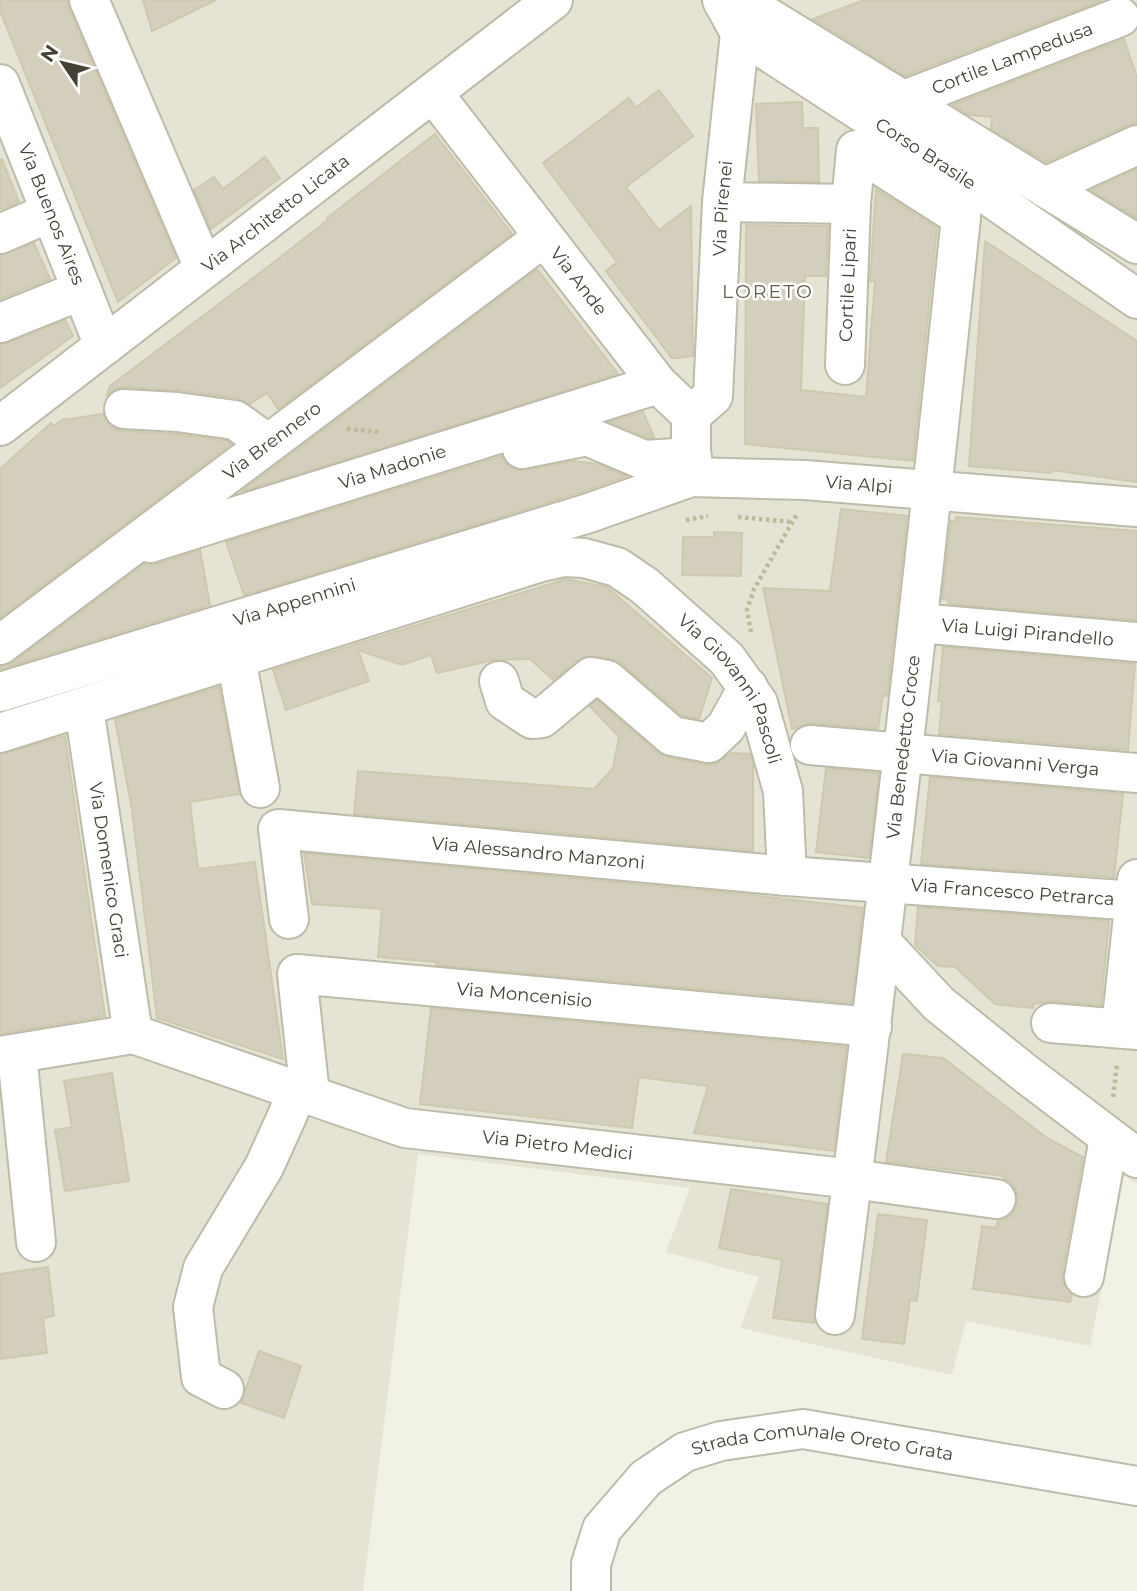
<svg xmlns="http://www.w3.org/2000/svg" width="1137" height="1591" font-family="Montserrat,sans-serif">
  <rect width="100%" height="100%" fill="#f2f1e6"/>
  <!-- residential -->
  <path fill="#e5e4d4" d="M0 0H1137V1184L1124 1176 1090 1346 966 1321 952 1375 740 1328 759 1277 666 1252 690 1188 418 1154 363 1591H0Z"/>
  <!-- building -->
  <g fill="#d3cfbc" stroke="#cdc9af" stroke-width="2">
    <path d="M0 0H68L69 9 176 258 118 302 0 11Z"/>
    <path d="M143 0H216L152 31Z"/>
    <path d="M864 0H1103L905 76 813 19Z"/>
    <path d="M1124 39 1137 77V123L1128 125 1046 162 991 129 992 117 969 115 953 105Z"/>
    <path d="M659 90 693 136 626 187 659 230 691 206 693 356 679 358H672L606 271 617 262 543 163 629 98 636 108Z"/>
    <path d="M802 102 803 128H818L819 182 759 181 756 104Z"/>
    <path d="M435 134 512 234 278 409 267 393 250 404 238 398 178 390 125 387 115 389 107 395 110 386 265 269 328 220 327 218Z"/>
    <path d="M265 157 280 178 211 229 194 190 214 177 223 189Z"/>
    <path d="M2 159 19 202 0 210V160Z"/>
    <path d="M1137 169V218L1091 190Z"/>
    <path d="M876 189 937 228 913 461 745 444 746 225 828 226 826 276H805L801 390 866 397 875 281H870Z"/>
    <path d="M985 241 1137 341V482L1052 470 1051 473 969 466Z"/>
    <path d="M34 243 50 279 0 299V255Z"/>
    <path d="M537 269 618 374 241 492Z"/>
    <path d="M65 320 73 336 0 388V344L8 343Z"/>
    <path d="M643 412 654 437 648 438 610 422Z"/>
    <path d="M103 414 111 427 122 431 175 434 227 441 231 444 0 618V469L51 423 54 426 62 420Z"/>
    <path d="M502 456 506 464 516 470H526L572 461 598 464 627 476 582 492 244 595 226 542Z"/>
    <path d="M841 509 907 516 887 696 883 695 878 729 812 723 792 729 763 588 830 591Z"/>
    <path d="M956 517 1137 531V620L948 604 949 600 942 599 951 521H956Z"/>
    <path d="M714 532 742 533 741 576 682 575 683 537H714Z"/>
    <path d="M200 550 210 605 0 669V666L13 662 144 564H157Z"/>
    <path d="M566 579 607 587 712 678 699 719 682 716 621 663 611 659 585 656 553 680 530 659 493 660 437 673 431 655 402 665 358 650 369 681 286 710 273 670Z"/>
    <path d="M943 647 1135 664 1128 750 939 734 942 702 938 701Z"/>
    <path d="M219 687 240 794 190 802 198 869 255 862 283 1059 157 1018 132 810 115 719Z"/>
    <path d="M597 700 658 753 667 757 706 765 716 764 731 753 750 754 753 764V851L354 814 358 771 594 789 613 768 619 737 590 706Z"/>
    <path d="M65 736 105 1016 0 1034V754Z"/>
    <path d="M826 768 879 773 869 858 816 852Z"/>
    <path d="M930 777 1123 794 1114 877 921 864Z"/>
    <path d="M304 853 752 895 863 908 852 1003 436 965 437 962 378 957 382 909 312 904Z"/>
    <path d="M918 907 1109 921 1101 1005 1053 1001 1033 1004V1008L995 1004 955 967 938 966 915 945Z"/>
    <path d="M431 1008 846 1047 834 1151 694 1133 708 1086 639 1077 632 1128 420 1104Z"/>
    <path d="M903 1054 943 1058 1047 1138 1083 1157 1062 1273 1064 1285 1072 1295 1070 1302 973 1289 982 1226 996 1228 998 1220 1005 1219 1013 1213 1017 1203 1016 1190 1010 1182 1004 1179V1176L886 1162Z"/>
    <path d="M112 1073 129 1181 65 1191 55 1130 72 1127 64 1081Z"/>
    <path d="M731 1189 827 1204 814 1323 773 1318 782 1260 719 1248Z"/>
    <path d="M878 1214 927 1220 917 1301 910 1300 904 1344 862 1339Z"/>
    <path d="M48 1267 54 1316 43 1318 47 1353 0 1359V1274Z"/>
    <path d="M259 1351 301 1366 284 1418 241 1403Z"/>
  </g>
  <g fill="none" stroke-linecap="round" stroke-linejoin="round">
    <defs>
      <g id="minor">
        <path d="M89 0 204 268"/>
        <path id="s1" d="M722 0 740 33 963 178 1137 299"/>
        <path d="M723 2 761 13 1137 244"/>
        <path id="s2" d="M0 84 104 346"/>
        <path id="s3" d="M433 93 658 384 691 415V477"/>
        <path id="s4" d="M904 100 1120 17"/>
        <path d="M1045 187 1137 145"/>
        <path d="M722 202 851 204"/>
        <path d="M0 234 51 212"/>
        <path d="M0 323 82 290"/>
        <path id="s5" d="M845 365 851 204 856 150 961 217"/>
        <path d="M124 409 177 412 235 420 268 444"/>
        <path id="s6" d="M691 415 713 396 722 202 740 33"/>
        <path id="s7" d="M0 426 553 0"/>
        <path d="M522 449 587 436 644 460 692 457"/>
        <path id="s8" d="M150 543 658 384"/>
        <path id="s9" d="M918 623 1137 642"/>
        <path id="s10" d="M0 645 544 237"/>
        <path d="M236 658 260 788"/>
        <path d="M499 681 505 701 532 719 542 718 591 677 607 680 672 736 709 743 726 727 748 687"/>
        <path id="s11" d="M0 692 589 513 691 477 805 480 1137 507"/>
        <path id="s12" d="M84 708 133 1034"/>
        <path id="s13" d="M0 733 541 562 564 557 584 558 617 567 645 586 727 659 758 703 783 791 787 876"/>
        <path id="s14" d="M810 745 1137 773"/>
        <path id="s15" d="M289 919 278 829 787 876 1137 901"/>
        <path d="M882 943 939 1004 1026 1074 1137 1158"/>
        <path d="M1051 1023 1137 1030"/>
        <path d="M1121 1028 1137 879"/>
        <path d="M17 1054 36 1242"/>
        <path id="s16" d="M0 1056 133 1034 405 1128 853 1179 996 1199"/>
        <path id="s17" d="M310 1095 297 974 872 1027"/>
        <path d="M1084 1277 1109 1138"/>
        <path id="s18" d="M835 1315C882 949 923 583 961 217L963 178"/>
        <path d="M224 1389 201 1377 193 1307 203 1268 264 1167 288 1114 296 1090"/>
        <path id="s19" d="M591 1591V1564L602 1529 646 1478 685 1452 721 1441 803 1429 1137 1486"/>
      </g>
    </defs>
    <!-- minor casing -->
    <use href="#minor" stroke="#bdbba9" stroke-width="42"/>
    <!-- path -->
    <g stroke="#bdba9b" stroke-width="4.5" stroke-dasharray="3.5 3.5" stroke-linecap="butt">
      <path d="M347 429 380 432"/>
      <path d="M738 517 792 522"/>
      <path d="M686 520 708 516"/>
      <path d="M751 632 747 610 754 589 797 514"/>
      <path d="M1113 1097 1117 1064"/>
    </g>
    <!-- minor -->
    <use href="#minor" stroke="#fff" stroke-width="38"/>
  </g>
  <g text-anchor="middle" stroke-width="5" stroke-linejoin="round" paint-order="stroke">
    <!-- street labels -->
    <g font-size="18" fill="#444235" stroke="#fff">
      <text dy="6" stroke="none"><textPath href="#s4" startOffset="116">Cortile Lampedusa</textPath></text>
      <text dy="6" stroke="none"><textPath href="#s1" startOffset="259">Corso Brasile</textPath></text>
      <text dy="6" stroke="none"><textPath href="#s6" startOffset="217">Via Pirenei</textPath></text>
      <text dy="6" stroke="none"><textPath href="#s7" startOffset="348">Via Architetto Licata</textPath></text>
      <text dy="6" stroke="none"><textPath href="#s2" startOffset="140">Via Buenos Aires</textPath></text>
      <text dy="6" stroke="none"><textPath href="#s3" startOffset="238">Via Ande</textPath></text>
      <text dy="6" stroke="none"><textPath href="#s5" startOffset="80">Cortile Lipari</textPath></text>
      <text dy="6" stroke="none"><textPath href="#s10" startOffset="340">Via Brennero</textPath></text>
      <text dy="6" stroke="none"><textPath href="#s8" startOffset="254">Via Madonie</textPath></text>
      <text dy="6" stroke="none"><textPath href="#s11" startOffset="892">Via Alpi</textPath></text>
      <text dy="6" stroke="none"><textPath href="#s11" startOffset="308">Via Appennini</textPath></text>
      <text dy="6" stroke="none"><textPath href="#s9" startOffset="110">Via Luigi Pirandello</textPath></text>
      <text dy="6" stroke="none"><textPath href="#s13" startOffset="816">Via Giovanni Pascoli</textPath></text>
      <text dy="6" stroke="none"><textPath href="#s18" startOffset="572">Via Benedetto Croce</textPath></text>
      <text dy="6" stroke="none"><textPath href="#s14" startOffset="206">Via Giovanni Verga</textPath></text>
      <text dy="6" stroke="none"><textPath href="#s15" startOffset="352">Via Alessandro Manzoni</textPath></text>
      <text dy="6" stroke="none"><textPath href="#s12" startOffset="164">Via Domenico Graci</textPath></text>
      <text dy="6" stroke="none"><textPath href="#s15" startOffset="828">Via Francesco Petrarca</textPath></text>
      <text dy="6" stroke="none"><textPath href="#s17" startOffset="350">Via Moncenisio</textPath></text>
      <text dy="6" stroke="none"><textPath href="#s16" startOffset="576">Via Pietro Medici</textPath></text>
      <text dy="6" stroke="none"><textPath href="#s19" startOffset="318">Strada Comunale Oreto Grata</textPath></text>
    </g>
    <!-- neighbourhood labels -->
    <g font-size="19" letter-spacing="2" fill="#66624d" stroke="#fff">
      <text x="768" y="298">LORETO</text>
    </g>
  </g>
  <!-- north arrow -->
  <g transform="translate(63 63) rotate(305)" stroke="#ffffff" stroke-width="5" paint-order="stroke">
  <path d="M0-5L12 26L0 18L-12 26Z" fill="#444235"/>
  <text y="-10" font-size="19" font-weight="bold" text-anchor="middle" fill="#444235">N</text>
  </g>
</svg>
